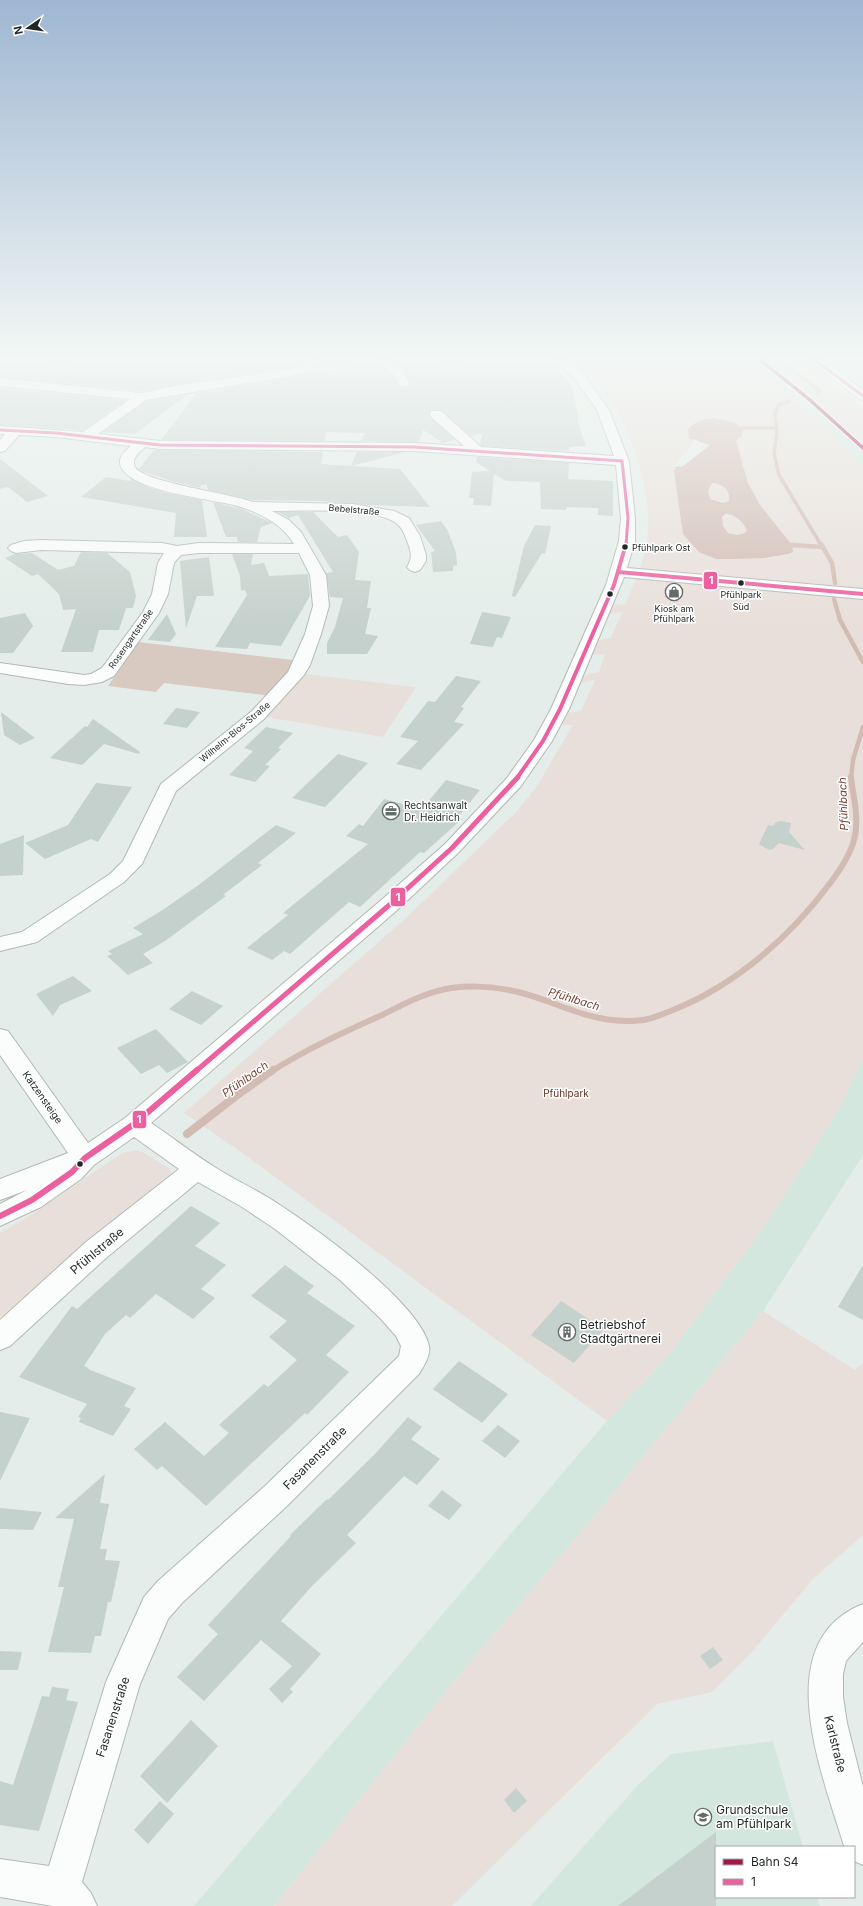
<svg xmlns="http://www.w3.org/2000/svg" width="863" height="1906" font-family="Inter,sans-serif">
  <rect width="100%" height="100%" fill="#e4ede9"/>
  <!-- built -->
  <g fill="#d4e7df">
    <path d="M747 360H767L863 441V468L843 445 800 402Z"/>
    <path d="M863 1059V1155L763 1311 586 1526 456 1679 274 1906H194L607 1421 671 1352 765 1225 840 1107Z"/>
    <path d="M773 1741 803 1847H716V1897H817L820 1906H531L637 1786 671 1754Z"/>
  </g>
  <!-- green -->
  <g fill="#e9dfda">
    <path d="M575 360H747L799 402 843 445 863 468V1059L840 1107 765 1225 671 1352 607 1421 241 1152 184 1113 407 917 517 811 537 786 573 725H561L568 713 581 711 595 680 581 683 585 675 599 672 605 654 592 655 599 640 611 638 622 612 609 614 613 605 625 604C636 580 647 555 648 529 651 474 619 394 575 360Z"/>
    <path d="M767 360H805L863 408V441Z"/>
    <path d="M304 674 416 687 383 737 266 717Z"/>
    <path d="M135 1150 142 1152 169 1168 171 1173 79 1249 6 1315 0 1317V1233L34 1213 113 1159 123 1153Z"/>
    <path d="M763 1311 855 1370 863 1363V1535L813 1579 751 1653 712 1692 657 1704 452 1906H274L456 1679 586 1526Z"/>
  </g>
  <!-- forest -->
  <path fill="#d8c9c1" d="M138 642 293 660 285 678 272 696 164 683 156 692 108 686Z"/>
  <!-- water -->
  <path fill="#d2bbb2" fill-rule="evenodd" d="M714 418 733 422 743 428 742 435 736 441 748 483 760 505 792 545 793 552 788 554 764 558 733 559H716L699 552 683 534 674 471 676 466 698 440 689 439 688 429C695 421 705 419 714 418ZM712 483C722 483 731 490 729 501L723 503 710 499 708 491ZM725 514C735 513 743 522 747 530L745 533 737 535 728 533 723 526 722 517Z"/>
  <!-- pier -->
  <path fill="#e4ede9" d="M694 440 710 445 682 467 674 466 694 442H693Z"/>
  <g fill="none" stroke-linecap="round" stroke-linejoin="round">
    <!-- stream-far3 -->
    <g stroke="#d2bbb2" stroke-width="3.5">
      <path d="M779 360 819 390 818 394"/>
      <path d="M790 401 779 405 775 413 777 433 774 453 779 475 821 545"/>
      <path d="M743 428H776"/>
      <path d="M792 545H794"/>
    </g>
    <!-- stream-far2 -->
    <g stroke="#d2bbb2" stroke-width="4.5">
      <path d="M821 544 832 563 835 583"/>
      <path d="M792 545 823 547"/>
      <path d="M834 599 840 620 863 662"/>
      <path d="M851 778 853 760 863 727"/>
    </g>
    <!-- stream-far1 -->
    <path stroke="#d2bbb2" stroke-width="6" d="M272 1071C307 1049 344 1032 382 1015 404 1004 426 992 451 988 475 985 499 987 522 993 559 1003 585 1020 626 1021 633 1021 641 1021 648 1019 657 1017 665 1013 673 1010 736 985 791 936 831 882 840 870 850 855 854 840 860 819 853 797 851 777"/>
    <!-- stream -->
    <path stroke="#d2bbb2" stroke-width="8" d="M187 1134 240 1093 273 1070"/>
  </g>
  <!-- building -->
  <g fill="#c5d1cc">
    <path d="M0 360H48L47 369 82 366 83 364H162L160 360H183L186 367 216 364 215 360H293L294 366 175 385 142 391 0 377Z"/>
    <path d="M414 360H436L441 369 495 365 492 360H510L514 367 554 364 572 388 579 419H577L586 446 569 447V451L482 446 480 444 483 433 471 436 441 410H430V417L455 440 443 443 423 430 419 442 361 441 365 433 326 432 325 441 161 440 197 393 301 375 306 373 331 371 342 369 341 368 357 367 356 365 379 363 393 376 398 387 407 388 410 382 404 369 396 362Z"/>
    <path d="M0 388 126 400 83 430 0 425Z"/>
    <path d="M187 395 135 434 103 432 147 401Z"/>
    <path d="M154 450 323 452 321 464 400 469 430 507 367 505 323 501 253 500 208 490 206 484 200 486 201 488 171 481 142 471 139 469Z"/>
    <path d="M357 452H405L351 466Z"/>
    <path d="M477 457 569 463 568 479 613 481V516L598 515V508L567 507 566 510H563L541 509 540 482 506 481 494 474 491 506 473 505 474 498H469L472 472 490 471 476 462Z"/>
    <path d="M0 459 48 496 27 502 8 487 0 489Z"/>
    <path d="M106 477 130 481 131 479 148 487 167 493 202 500 207 537H174L176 513 81 497Z"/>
    <path d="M213 502 242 509 272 523 261 527 257 542H238L237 537H226Z"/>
    <path d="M278 512H313L338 537 347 535 359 552 355 580 371 581 367 608H371L365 634 378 636 367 654H327V643L335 627 343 598 330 597 326 573 333 572 298 515 289 518Z"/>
    <path d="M441 521 448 531 456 553 457 565 453 566V571L433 572 431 552 435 551 416 525Z"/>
    <path d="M535 525 551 526 545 554 542 553 515 597 512 596 524 546Z"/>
    <path d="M81 552 107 553 130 572 136 596 133 608H126L119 630H99L93 652H61L76 609 63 610 59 594 38 574 32 576 5 558 15 554 32 553 58 570 74 566Z"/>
    <path d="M232 554H253L251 565 264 563 269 576 308 574 310 596 281 646 250 643 247 649 215 647 247 595 244 588V591L241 590 240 576Z"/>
    <path d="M209 557 214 596H197L186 628 180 561Z"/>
    <path d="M482 612 511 617 502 638 497 637 493 647 470 644Z"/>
    <path d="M25 613 33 626 13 653H0V618Z"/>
    <path d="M167 614 176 634 170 642 148 640Z"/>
    <path d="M456 676 481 681 461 707 464 708 454 722 464 724 421 770 396 764 418 741 400 737 428 701 435 702Z"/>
    <path d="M176 708 200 712 187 728 163 724Z"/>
    <path d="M1 712 35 738 20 745 4 735Z"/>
    <path d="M93 719 140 752 139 754 104 744 82 765 50 758 85 726 87 727Z"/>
    <path d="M266 727 293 733 278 748 281 749 265 765 270 766 255 782 229 775 253 751 244 748Z"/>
    <path d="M338 754 368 763 325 807 292 798Z"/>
    <path d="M446 780 480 790 458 817 462 819 424 853 420 852 360 907 349 902 290 954 284 951 272 960 247 948 288 915 283 913 368 844 346 836 359 824 363 826 384 799 422 809Z"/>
    <path d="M96 783 132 787 98 842 91 839 45 859 25 843 68 825Z"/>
    <path d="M781 821 791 823 789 832 805 850 779 843 773 849 769 850 759 844 768 825 773 826 776 822Z"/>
    <path d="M276 825 296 833 258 863 262 865 223 895 226 896 165 941 143 954 153 963 128 975 107 956 112 954 108 951 143 934 133 928 161 911 200 884Z"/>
    <path d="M24 835 23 875 0 876V844Z"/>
    <path d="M73 976 92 991 60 1005 53 1016 36 994Z"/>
    <path d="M192 991 223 1006 201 1025 169 1009Z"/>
    <path d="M156 1029 188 1062 167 1073 159 1065 141 1074 117 1048Z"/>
    <path d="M191 1206 220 1223 195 1246 226 1265 201 1289 215 1298 193 1319 156 1294 130 1318 126 1315 105 1334 84 1366 89 1368 88 1369 136 1388 124 1406 131 1409 113 1436 79 1422 81 1418 78 1417 87 1404 19 1377 72 1306 77 1309Z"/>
    <path d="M285 1265 314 1286 307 1293 355 1326 326 1355 349 1372 307 1415 305 1413 206 1506 162 1466 157 1470 134 1449 165 1422 204 1456 229 1433 219 1425 264 1384 268 1387 297 1360 269 1337 287 1321 251 1296Z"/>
    <path d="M863 1265V1320L838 1307Z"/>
    <path d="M561 1301 604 1329 574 1363 531 1335Z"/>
    <path d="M459 1361 508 1394 482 1423 433 1389Z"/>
    <path d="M0 1412 30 1418 0 1481Z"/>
    <path d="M408 1417 422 1427 411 1439 440 1459 417 1485 404 1476 347 1535 356 1543 312 1586 281 1621 321 1654 290 1689 293 1692 282 1703 269 1689 292 1666 261 1640 204 1701 177 1677 218 1634 208 1625 291 1536 290 1535 327 1499 328 1500 375 1454Z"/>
    <path d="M498 1425 520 1441 505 1458 482 1441Z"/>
    <path d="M105 1474 100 1503 109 1504 100 1549H107L105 1560 120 1561 111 1602H108L101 1636H95L91 1653 48 1652 64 1587H58L74 1519 55 1518Z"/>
    <path d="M442 1490 462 1505 449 1520 428 1506Z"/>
    <path d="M0 1508 42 1512 33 1530 0 1529Z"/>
    <path d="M713 1647 723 1660 710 1669 700 1656Z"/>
    <path d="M0 1651 22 1652 18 1670H0Z"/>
    <path d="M52 1687 69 1689 66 1700 78 1702 39 1831 0 1825V1781L13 1785 42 1696 49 1697Z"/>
    <path d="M191 1720 218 1746 167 1803 140 1776Z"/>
    <path d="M516 1788 527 1801 514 1813 504 1800Z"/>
    <path d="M160 1801 174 1814 148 1844 134 1830Z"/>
    <path d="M716 1832V1906H618Z"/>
  </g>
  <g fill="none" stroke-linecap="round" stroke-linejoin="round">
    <defs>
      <g id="minor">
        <path d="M310 360H326L301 374 146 400 98 434 160 441 414 443 464 446 431 417 430 414 431 411H441L481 447 614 456 597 410 574 378 555 360H568L582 372 609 410 629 461 635 518V541L627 568 863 589V599L624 577 569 709 552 741 521 786 459 852 395 912 151 1123C172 1137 192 1153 213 1166 231 1178 251 1187 269 1198 308 1222 420 1302 429 1346 431 1355 424 1366 419 1374L288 1505 182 1603 168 1619 140 1684 82 1882 91 1893 97 1906H53L0 1897V1859L49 1866 106 1682 144 1597 158 1581 266 1485 399 1356 401 1346 396 1336 381 1319 340 1280 275 1229 242 1207 198 1182 106 1258 10 1346 0 1350V1320L86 1242 179 1169 134 1137 94 1165 81 1179 41 1207 0 1226V1204L27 1190 0 1200V1179L68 1153 0 1055V1029L8 1031 88 1143 125 1118 379 902 445 844 507 778 534 740 551 709 606 585 619 541 621 518 616 465 414 451 160 449 145 447C139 453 131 458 135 467 142 482 233 494 253 502L353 504 394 511 409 518 420 536 426 555V561L420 570 415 572 410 570 407 567C413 558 411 550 407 541 405 535 402 527 396 523 373 507 301 511 272 511L289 520 301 532 326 575 329 606 321 634 310 665 304 675 264 719 176 791 142 864 124 882 37 942 0 951V937L22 932 110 874 123 861 161 784 252 711 288 672 305 634 313 606 310 575 299 553H199L181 555 174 563 168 594 159 613 114 676 102 682 84 685 68 684 0 673V663L84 675 91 674 102 668 143 612 152 594 158 563 164 553 41 550 16 553 11 551 8 548 11 545 24 541 41 540 162 543 177 546 199 543 294 544C282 523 256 511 234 505 212 499 117 490 120 460 121 454 127 449 131 446L56 437 19 435 5 451 0 452V440L5 434H0V426L83 432 130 399 0 386V378L142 393 175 386 278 371 297 367Z"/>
        <path d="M378 360H391L403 370 409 383 407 386H399L394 375Z"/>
        <path d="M809 360H823L863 390V400L859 399Z"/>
        <path d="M863 1604V1642L846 1661 843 1674V1697L847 1723 863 1787V1865L854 1861V1847L844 1846C823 1776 767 1642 863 1604Z"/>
      </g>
    </defs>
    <!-- minor casing -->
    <use href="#minor" stroke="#b1b9b5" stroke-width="2"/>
    <!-- minor -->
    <use href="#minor" fill="#fbfcfc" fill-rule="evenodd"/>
    <defs>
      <g id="bus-1-far3">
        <path d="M815 360 863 396"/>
        <path d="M0 430 56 433 160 445 414 447 622 461"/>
        <path d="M622 461 628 518 626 545"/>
      </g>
      <g id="bus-1-far2">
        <path d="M618 572 863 594"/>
        <path d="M517 778 543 741 560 709 614 585 626 544"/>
      </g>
      <path id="bus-1-far1" d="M196 1071 387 907 452 848 518 777"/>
      <path id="bus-1" d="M0 1216 32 1200 72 1172 85 1158 134 1124 197 1070"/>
    </defs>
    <!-- bus-1-far3 casing -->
    <use href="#bus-1-far3" stroke="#fff" stroke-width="5"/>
    <!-- bus-1-far2 casing -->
    <use href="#bus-1-far2" stroke="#fff" stroke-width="6"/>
    <!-- bus-1-far1 casing -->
    <use href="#bus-1-far1" stroke="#fff" stroke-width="8"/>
    <!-- bus-1 casing -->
    <use href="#bus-1" stroke="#fff" stroke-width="9"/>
    <!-- bus-1-far3 -->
    <use href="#bus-1-far3" stroke="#ec609f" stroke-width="3"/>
    <!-- bus-1-far2 -->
    <use href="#bus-1-far2" stroke="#ec609f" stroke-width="4"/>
    <!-- bus-1-far1 -->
    <use href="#bus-1-far1" stroke="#ec609f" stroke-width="5"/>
    <!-- bus-1 -->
    <use href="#bus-1" stroke="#ec609f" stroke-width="6"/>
    <defs>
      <path id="rail-1" d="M760 360 810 400 863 448"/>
    </defs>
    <!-- rail-1 casing -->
    <use href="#rail-1" stroke="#fff" stroke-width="5.5"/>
    <!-- rail-1 -->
    <use href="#rail-1" stroke="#9f184c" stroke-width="3.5"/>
  </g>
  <!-- sky -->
  <linearGradient id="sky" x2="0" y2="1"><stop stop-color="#9fb7d2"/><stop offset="0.57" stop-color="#f3f7f5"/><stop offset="1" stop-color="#f3f7f5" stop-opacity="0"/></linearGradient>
  <rect width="863" height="627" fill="url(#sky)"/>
  <!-- icons -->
  <defs>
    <symbol id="shop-ring" viewBox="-11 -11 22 22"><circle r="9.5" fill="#fff" stroke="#646c68" stroke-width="1.5"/><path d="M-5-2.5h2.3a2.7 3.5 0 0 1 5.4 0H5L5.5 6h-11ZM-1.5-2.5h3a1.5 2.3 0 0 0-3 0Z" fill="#646c68"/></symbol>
    <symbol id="office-ring" viewBox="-11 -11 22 22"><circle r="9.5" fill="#fff" stroke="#646c68" stroke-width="1.5"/><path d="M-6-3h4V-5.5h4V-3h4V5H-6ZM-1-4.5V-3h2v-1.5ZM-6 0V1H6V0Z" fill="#646c68"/></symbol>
    <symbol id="building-ring" viewBox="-11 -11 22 22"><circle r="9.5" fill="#fff" stroke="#646c68" stroke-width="1.5"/><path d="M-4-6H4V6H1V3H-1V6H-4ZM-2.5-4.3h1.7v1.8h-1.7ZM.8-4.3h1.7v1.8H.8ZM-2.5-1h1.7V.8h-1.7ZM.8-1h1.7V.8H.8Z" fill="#646c68"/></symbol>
    <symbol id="school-ring" viewBox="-11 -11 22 22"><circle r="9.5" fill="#fff" stroke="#646c68" stroke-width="1.5"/><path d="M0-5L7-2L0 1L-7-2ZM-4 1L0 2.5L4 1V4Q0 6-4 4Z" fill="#646c68"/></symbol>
  </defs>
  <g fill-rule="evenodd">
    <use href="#shop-ring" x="664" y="582" width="20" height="20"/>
    <use href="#office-ring" x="381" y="801" width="20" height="20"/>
    <use href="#building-ring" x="557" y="1322" width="20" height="20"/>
    <use href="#school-ring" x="693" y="1807" width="20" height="20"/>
  </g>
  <!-- markers -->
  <g fill="#1f2623" stroke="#fff" stroke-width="1.5">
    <circle cx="625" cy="547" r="3.5"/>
    <circle cx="741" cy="583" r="3.5"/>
    <circle cx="610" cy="594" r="3.5"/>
    <circle cx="80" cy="1164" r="3.5"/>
  </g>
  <g text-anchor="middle" stroke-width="3" stroke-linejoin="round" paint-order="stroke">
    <!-- far-street labels -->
    <g font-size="9" fill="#1f2623" stroke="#fff">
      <text transform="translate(354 510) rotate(5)" y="3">Bebelstraße</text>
      <text transform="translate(131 639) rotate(-55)" y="3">Rosengartstraße</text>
      <text transform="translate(235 732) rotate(-40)" y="3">Wilhelm-Blos-Straße</text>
    </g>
    <!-- bus labels -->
    <g font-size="9" fill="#1f2623" stroke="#fff" text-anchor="start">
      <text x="632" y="551">Pfühlpark Ost</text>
      <text x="741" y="598" text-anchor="middle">Pfühlpark<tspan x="741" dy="12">Süd</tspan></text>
    </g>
    <!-- far-poi labels -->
    <g font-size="9" fill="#1f2623" stroke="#fff">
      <text x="674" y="612">Kiosk am<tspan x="674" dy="10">Pfühlpark</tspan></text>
    </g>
    <!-- poi labels -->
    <g font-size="10" fill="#1f2623" stroke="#fff" text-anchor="start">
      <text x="404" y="809">Rechtsanwalt<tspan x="404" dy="12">Dr. Heidrich</tspan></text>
    </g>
    <!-- park labels -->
    <g font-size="10" fill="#613022" stroke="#fff">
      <text x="566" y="1097">Pfühlpark</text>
    </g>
    <!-- street labels -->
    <g font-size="10" fill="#1f2623" stroke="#fff">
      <text transform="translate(43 1097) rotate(55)" y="4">Katzensteige</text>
    </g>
    <!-- water labels -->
    <g font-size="11" font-style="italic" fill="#764234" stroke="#fff">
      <text transform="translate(843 804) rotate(-92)" y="4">Pfühlbach</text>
      <text transform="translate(574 999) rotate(17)" y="4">Pfühlbach</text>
      <text transform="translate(245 1079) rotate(-35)" y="4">Pfühlbach</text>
    </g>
    <!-- near-street labels -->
    <g font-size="12" fill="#1f2623" stroke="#fff">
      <text transform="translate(97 1251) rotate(-40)" y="4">Pfühlstraße</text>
      <text transform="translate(315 1458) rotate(-45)" y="4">Fasanenstraße</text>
      <text transform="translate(113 1717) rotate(-72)" y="4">Fasanenstraße</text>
      <text transform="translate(835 1744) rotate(76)" y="4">Karlstraße</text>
    </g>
    <!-- near-poi labels -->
    <g font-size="12" fill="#1f2623" stroke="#fff" text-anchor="start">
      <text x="580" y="1329">Betriebshof<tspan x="580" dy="14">Stadtgärtnerei</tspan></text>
      <text x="716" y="1814">Grundschule<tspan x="716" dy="14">am Pfühlpark</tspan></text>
    </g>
  </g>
  <g stroke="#fff" stroke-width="1.5">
    <rect x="703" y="571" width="15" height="19" rx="4" fill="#ec609f"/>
    <rect x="390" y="887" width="16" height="20" rx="4" fill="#ec609f"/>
    <rect x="132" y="1110" width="15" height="19" rx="4" fill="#ec609f"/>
  </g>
  <g font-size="11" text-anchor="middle" font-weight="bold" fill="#fff">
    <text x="711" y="584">1</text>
    <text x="398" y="901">1</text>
    <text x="139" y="1123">1</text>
  </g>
  <!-- legend -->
  <rect x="715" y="1846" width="140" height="52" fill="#ffffff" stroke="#a5a8a7"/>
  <rect x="723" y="1859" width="20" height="6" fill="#9f184c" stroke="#a5a8a7"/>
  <text x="751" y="1866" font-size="12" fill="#1f2623">Bahn S4</text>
  <rect x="723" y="1879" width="20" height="6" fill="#ec609f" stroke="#a5a8a7"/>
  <text x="751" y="1886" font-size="12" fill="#1f2623">1</text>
  <!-- north arrow -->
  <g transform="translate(28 28) rotate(257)" stroke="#ffffff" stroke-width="3" paint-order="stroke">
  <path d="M0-3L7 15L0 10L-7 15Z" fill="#1f2623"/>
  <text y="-6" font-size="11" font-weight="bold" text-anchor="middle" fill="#1f2623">N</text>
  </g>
</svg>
